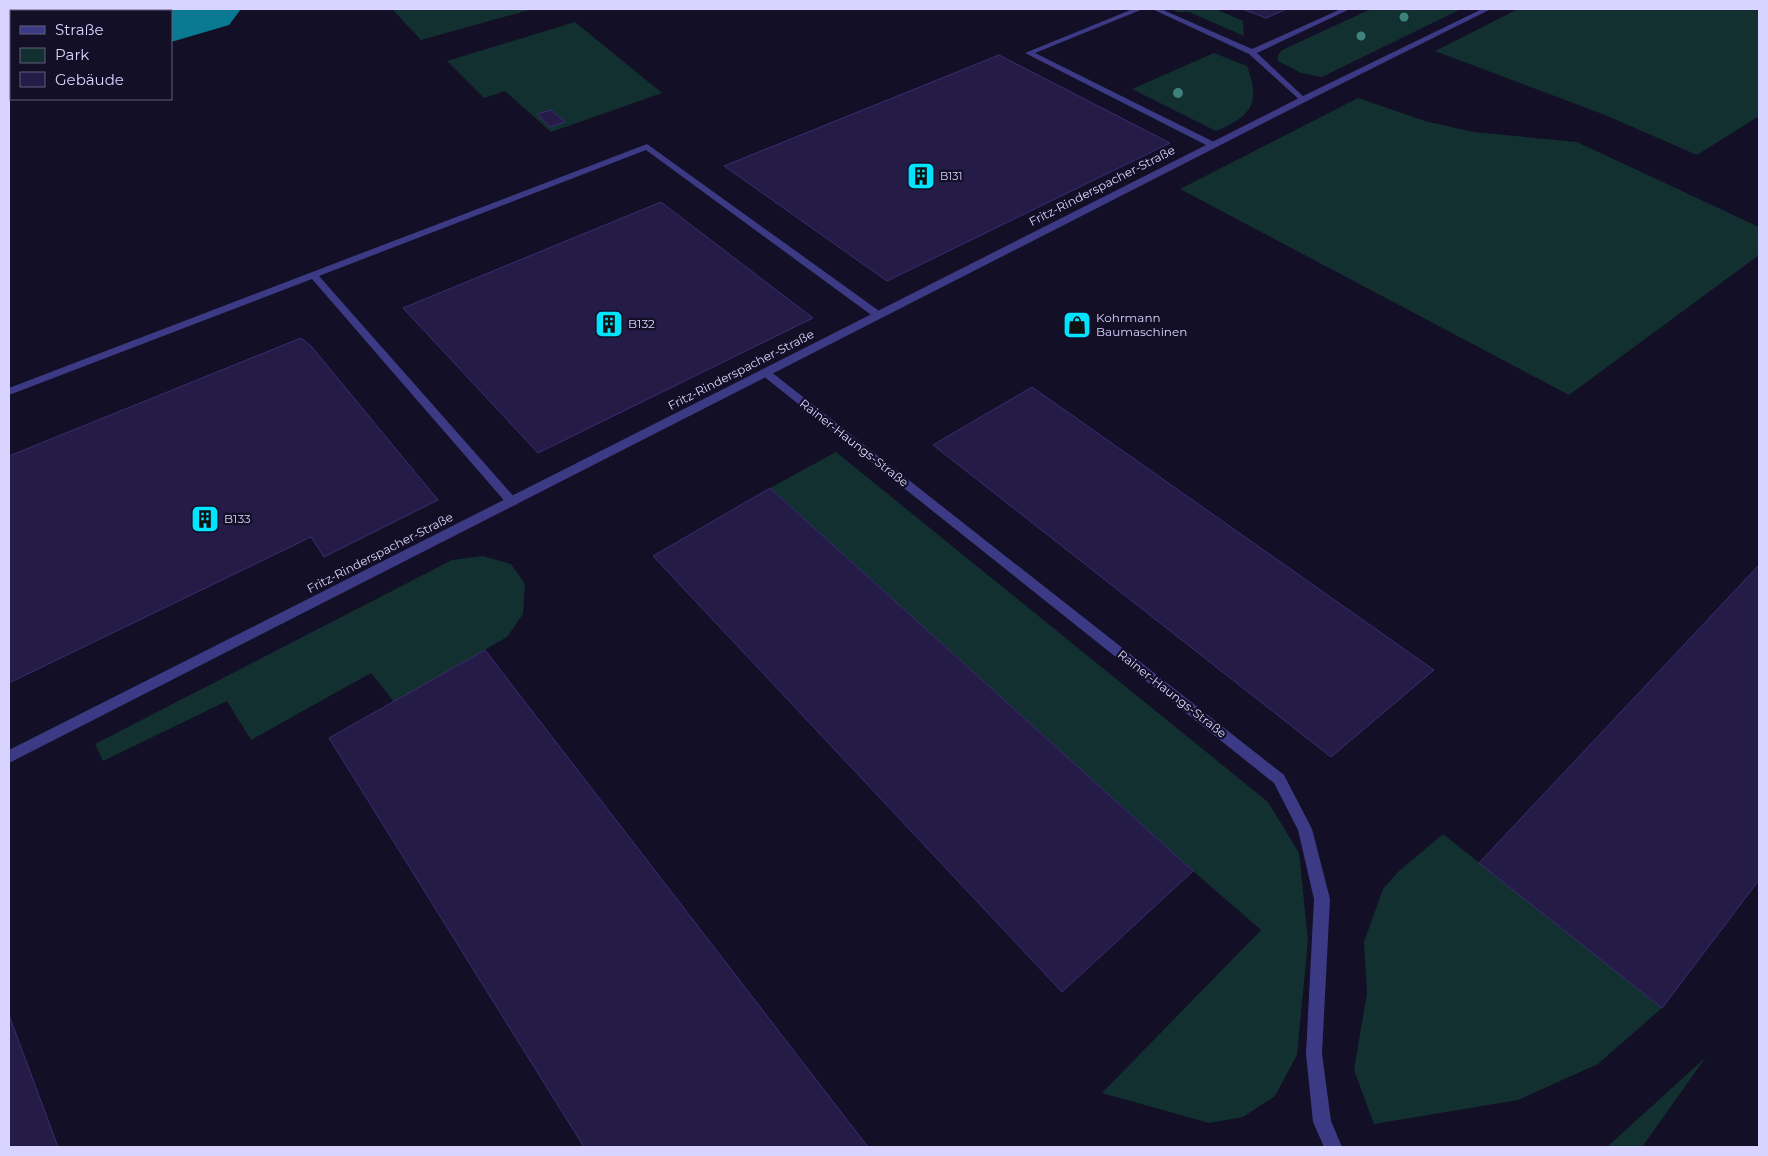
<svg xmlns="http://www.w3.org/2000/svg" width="1768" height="1156" font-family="Montserrat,sans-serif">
  <rect width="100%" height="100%" fill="#130f26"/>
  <!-- green -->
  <g fill="#12302f">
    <path d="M392 9H533L421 40Z"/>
    <path d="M1170 9H1216L1243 21 1244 36 1189 12H1178Z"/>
    <path d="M1371 9H1461L1322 77 1301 73 1278 61V55L1282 50Z"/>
    <path d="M1518 9H1759V116L1697 155 1605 115 1435 51Z"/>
    <path d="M575 22 662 93 551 132 505 91 484 98 447 61Z"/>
    <path d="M1214 53 1247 66C1261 103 1252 116 1216 131L1132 89Z"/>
    <path d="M1358 98 1425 121 1473 132 1577 142 1759 227V255L1569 395 1180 189Z"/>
    <path d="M836 452 1268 802 1299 853 1308 940 1297 1055 1275 1096 1243 1117 1209 1123 1102 1093 1261 930 1193 871 770 488Z"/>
    <path d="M483 556 511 564 525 584 523 614 507 637 394 702 371 673 251 740 227 701 103 761 95 744 452 560Z"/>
    <path d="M1443 834 1662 1008 1598 1064 1518 1100 1374 1124 1354 1070 1367 993 1364 942 1383 889 1398 872Z"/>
    <path d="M1706 1057 1642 1147H1607Z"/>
  </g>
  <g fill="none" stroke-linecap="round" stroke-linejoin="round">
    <!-- taxiway -->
    <g fill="#0a7a92" fill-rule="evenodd">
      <path d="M139 9H241L229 25 171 42V11H137Z"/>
      <rect x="9" y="39" width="2" height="50"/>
    </g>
  </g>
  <!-- building -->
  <g fill="#241b47" stroke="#3b2d73">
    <path d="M1242 9H1287L1266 18Z"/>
    <path d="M999 55 1170 143 887 281 724 166Z"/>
    <path d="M551 110 565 122 550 127 537 114Z"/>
    <path d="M661 202 813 318 538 453 403 308Z"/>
    <path d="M301 338 311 346 438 500 324 557 311 537 9 683V456Z"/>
    <path d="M1032 387 1434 670 1331 757 933 445Z"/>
    <path d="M770 488 1193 871 1062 992 653 556Z"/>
    <path d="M1759 565V880L1662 1008 1479 863Z"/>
    <path d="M485 650 868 1147H584L329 738Z"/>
    <path d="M9 1015 58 1147H9Z"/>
  </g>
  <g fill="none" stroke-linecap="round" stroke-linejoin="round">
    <!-- service -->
    <g fill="#3d3a85" fill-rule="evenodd">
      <path d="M1133 9H1143L1035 53 1216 143V147H1210L1025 53Z"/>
      <path d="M1152 9H1161L1252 49 1341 9H1350L1257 53 1305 98V102H1302L1249 54Z"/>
      <path d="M647 144 882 313V317H874L646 150 319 276 516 499 518 502 516 505H508L312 279 9 395V388Z"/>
      <path d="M766 370 770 371 1284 775 1312 829 1330 899 1322 1054 1331 1121 1342 1147H1324L1313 1122 1306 1054 1314 899 1298 830 1274 783 762 375 761 373Z"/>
    </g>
    <!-- minor -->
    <path fill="#3d3a85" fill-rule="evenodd" d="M1482 9H1491L1305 102 9 763V750L1299 98Z"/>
  </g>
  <!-- trees -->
  <g fill="#3d827b">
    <circle cx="1404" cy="17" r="4.5"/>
    <circle cx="1361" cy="36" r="4.5"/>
    <circle cx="1178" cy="93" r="5"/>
  </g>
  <!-- icons -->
  <defs>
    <symbol id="building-square" viewBox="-11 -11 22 22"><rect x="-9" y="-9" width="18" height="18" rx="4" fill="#00e5ff" stroke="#130f26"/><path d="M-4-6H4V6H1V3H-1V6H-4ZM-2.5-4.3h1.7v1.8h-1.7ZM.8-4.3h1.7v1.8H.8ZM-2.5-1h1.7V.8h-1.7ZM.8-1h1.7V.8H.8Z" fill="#111"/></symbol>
    <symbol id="shop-square" viewBox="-11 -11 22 22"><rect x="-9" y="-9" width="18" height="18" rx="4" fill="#00e5ff" stroke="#130f26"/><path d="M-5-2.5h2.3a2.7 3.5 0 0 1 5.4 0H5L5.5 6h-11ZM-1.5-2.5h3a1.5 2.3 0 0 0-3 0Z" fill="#111"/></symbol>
  </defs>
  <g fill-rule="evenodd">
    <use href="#building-square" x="905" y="160" width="32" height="32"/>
    <use href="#building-square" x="593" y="308" width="32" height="32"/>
    <use href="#shop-square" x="1061" y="309" width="32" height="32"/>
    <use href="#building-square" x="189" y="503" width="32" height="32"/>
  </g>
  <g text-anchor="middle" stroke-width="4.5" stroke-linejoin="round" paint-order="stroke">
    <!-- far-poi labels -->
    <g font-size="11" fill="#d9d4ff" stroke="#130f26" text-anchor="start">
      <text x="940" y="180">B131</text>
    </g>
    <!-- street labels -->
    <g font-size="12" fill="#d9d4ff" stroke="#130f26">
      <text transform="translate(1102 186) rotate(-27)" y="4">Fritz-Rinderspacher-Straße</text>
      <text transform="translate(741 370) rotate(-27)" y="4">Fritz-Rinderspacher-Straße</text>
      <text transform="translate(854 443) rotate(38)" y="4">Rainer-Haungs-Straße</text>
      <text transform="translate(380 553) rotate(-27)" y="4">Fritz-Rinderspacher-Straße</text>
      <text transform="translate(1172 694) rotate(38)" y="4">Rainer-Haungs-Straße</text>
    </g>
    <!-- poi labels -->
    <g font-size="12" fill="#d9d4ff" stroke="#130f26" text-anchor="start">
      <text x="1096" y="322">Kohrmann<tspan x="1096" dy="14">Baumaschinen</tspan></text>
      <text x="628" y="328">B132</text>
      <text x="224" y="523">B133</text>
    </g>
  </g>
  <!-- border -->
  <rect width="1768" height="1156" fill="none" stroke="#d9d4ff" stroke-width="20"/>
  <!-- legend -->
  <rect x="10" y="10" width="162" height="90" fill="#130f26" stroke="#625e7d"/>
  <rect x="20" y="26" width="25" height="8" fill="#3d3a85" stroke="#625e7d"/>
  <text x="55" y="35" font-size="15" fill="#d9d4ff">Straße</text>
  <rect x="20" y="48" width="25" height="15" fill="#12302f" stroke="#625e7d"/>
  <text x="55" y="60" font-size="15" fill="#d9d4ff">Park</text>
  <rect x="20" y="72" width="25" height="15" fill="#241b47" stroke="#625e7d"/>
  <text x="55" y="85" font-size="15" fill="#d9d4ff">Gebäude</text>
</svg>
